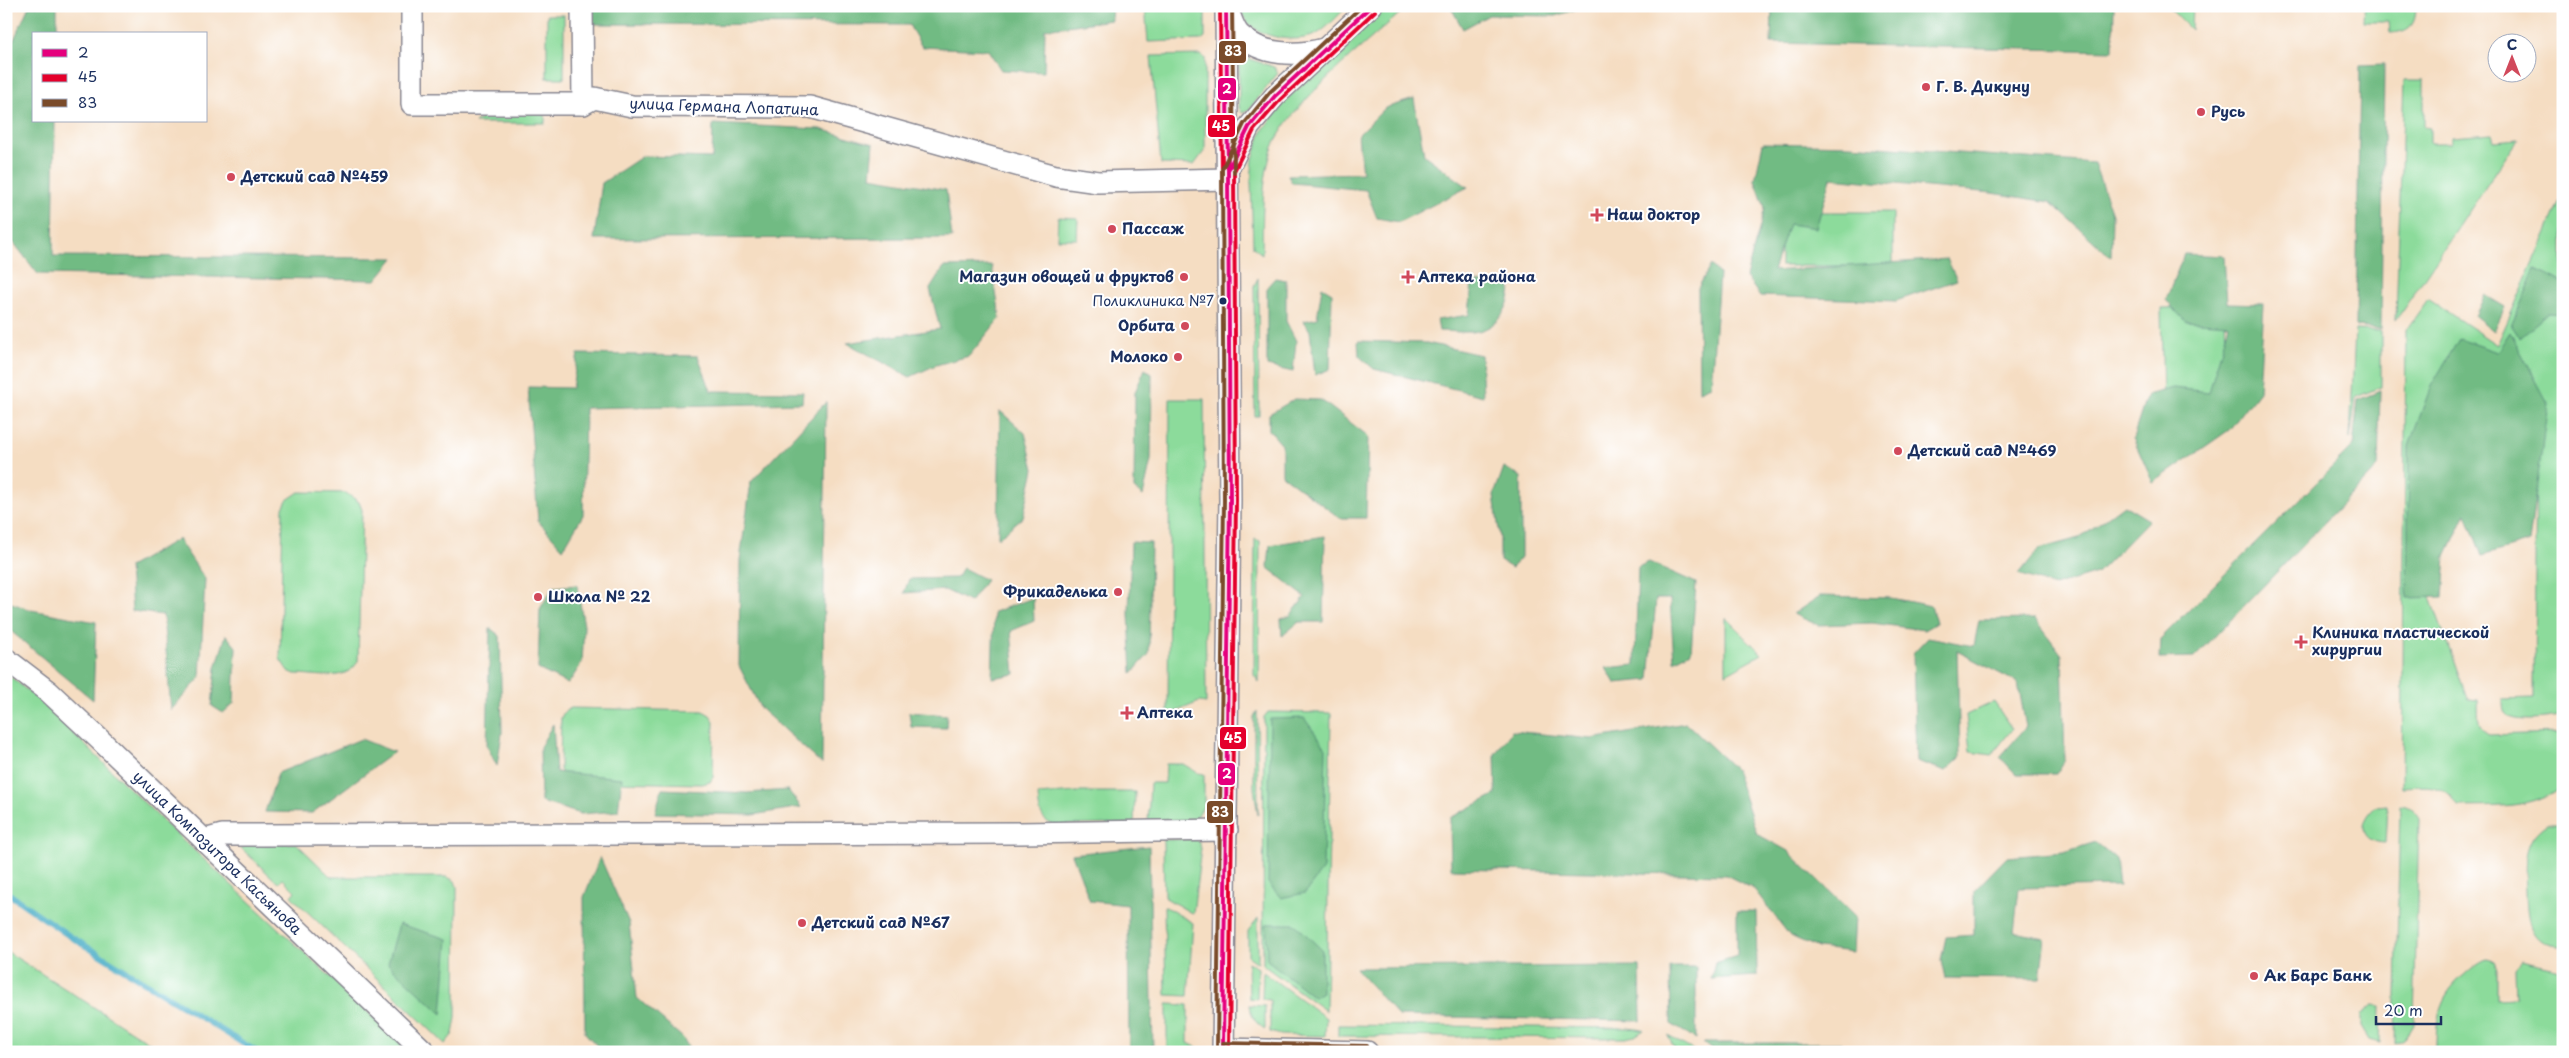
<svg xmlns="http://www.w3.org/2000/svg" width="2569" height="1058" font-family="'Playpen Sans',sans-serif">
  <rect width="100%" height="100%" fill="#fff"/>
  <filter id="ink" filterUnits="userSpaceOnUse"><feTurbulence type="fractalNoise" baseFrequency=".02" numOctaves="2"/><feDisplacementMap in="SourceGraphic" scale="10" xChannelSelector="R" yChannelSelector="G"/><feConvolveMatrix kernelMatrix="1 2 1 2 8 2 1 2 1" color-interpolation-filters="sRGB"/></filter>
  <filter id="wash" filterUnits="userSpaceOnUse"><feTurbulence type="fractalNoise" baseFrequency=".0096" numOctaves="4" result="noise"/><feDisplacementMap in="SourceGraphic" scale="20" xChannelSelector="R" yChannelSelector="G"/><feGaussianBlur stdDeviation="1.12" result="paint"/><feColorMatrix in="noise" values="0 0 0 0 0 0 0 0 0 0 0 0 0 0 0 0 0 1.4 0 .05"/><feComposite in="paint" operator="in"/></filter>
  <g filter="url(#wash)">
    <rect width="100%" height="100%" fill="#f5ddc2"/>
    <!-- green -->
    <g fill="#8cdb9b" stroke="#54857c">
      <path d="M1145 6H1205V37L1201 40 1148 42Z"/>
      <path d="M1240 6H1348C1338 15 1327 29 1315 35 1292 45 1243 36 1240 6Z"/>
      <path d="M1388 6H1408C1369 42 1283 107 1270 156 1261 187 1263 222 1262 254L1253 247 1251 181 1253 159 1261 133 1281 104Z"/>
      <path d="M2167 6H2192L2191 30Z"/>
      <path d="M2364 6H2416C2416 26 2409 32 2390 33L2389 22H2363Z"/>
      <rect x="547" y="15" width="17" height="63"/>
      <path d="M1201 55 1205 58V150L1194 165 1161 164 1151 56Z"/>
      <path d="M1243 57 1274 67 1278 73 1248 111 1242 113 1239 108V61Z"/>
      <path d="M2404 80H2424V127L2430 128V143H2451V137L2492 134 2494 141 2518 139 2396 320Z"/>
      <path d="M545 112V123H475C493 107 522 112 545 112Z"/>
      <path d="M2563 196V716C2551 719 2513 724 2506 714 2503 710 2503 704 2503 699L2534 698 2536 440 2455 423 2422 572 2467 699 2478 700C2479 713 2475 728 2489 735L2563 733V784C2537 810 2492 806 2458 807 2444 782 2428 786 2402 787L2406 330 2428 299 2497 345Z"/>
      <rect x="1781" y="212" width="112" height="54"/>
      <path d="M1058 217 1078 218 1077 239H1057Z"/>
      <path d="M1258 278 1259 416H1255L1254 286Z"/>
      <path d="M2225 307 2227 400 2163 402 2161 308Z"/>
      <path d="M2355 330 2381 331V387L2356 397 2350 438Z"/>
      <path d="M1170 399H1204L1206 703 1199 702 1168 715Z"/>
      <path d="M299 492 346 493 359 502 362 510 358 661C347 683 315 674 295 674L288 671 280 659 283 508 287 500Z"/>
      <path d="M1255 539 1260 541 1259 682 1254 675Z"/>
      <path d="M1726 618 1762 654 1726 674Z"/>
      <path d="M6 673 40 701 166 824 411 1052H257L68 935 6 892Z"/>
      <path d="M1994 702 2012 729 1992 755 1970 752 1966 715Z"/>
      <path d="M571 708 703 711 710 715 714 721 713 777 710 782 702 784 570 781 560 770 561 718 564 712Z"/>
      <path d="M1257 711 1258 815 1254 788V717Z"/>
      <path d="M1268 712 1331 713 1326 1011 1263 965 1264 717Z"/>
      <path d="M1166 764H1183L1198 773 1204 774V805L1195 820 1148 824 1150 783H1165Z"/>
      <path d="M1076 792H1135L1134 824 1054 825C1040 820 1039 810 1038 795Z"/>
      <path d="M2387 805 2385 843C2358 842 2359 820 2377 806Z"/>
      <path d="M2400 805C2410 806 2414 810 2419 818L2414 1023 2404 1040 2395 1044Z"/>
      <path d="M2547 824H2557L2563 827V946C2527 947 2527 917 2526 890 2525 864 2522 839 2547 824Z"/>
      <path d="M1191 839 1198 841 1201 848 1193 914 1164 897 1163 840Z"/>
      <path d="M296 843 331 877H447L455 881 457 887 456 1018 453 1034 445 1044 291 896 295 891 283 879 278 883 241 848 246 845Z"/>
      <path d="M1164 906 1193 923 1188 996 1166 995Z"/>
      <path d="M1258 918V963L1248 956V931Z"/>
      <path d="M6 951 164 1052H6Z"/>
      <path d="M2487 959 2494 961 2497 968V999L2516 998 2515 967 2521 960 2563 970V1052H2436C2436 1018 2438 997 2464 975 2471 969 2478 962 2487 959Z"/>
      <path d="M1248 962 1258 968 1257 999 1249 998Z"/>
      <path d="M1263 972 1326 1018 1325 1036 1281 1035 1270 1032V1000L1262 999Z"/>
      <path d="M1167 1004 1188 1005V1043L1200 1049V1052H1167Z"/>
      <path d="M1249 1005 1265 1006V1029C1255 1023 1251 1016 1249 1005Z"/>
      <path d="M2373 1005 2381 1006 2380 1043 2369 1040 2361 1027V1015Z"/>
      <path d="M1338 1025 1628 1028 1644 1030 1635 1036 1625 1038 1338 1036Z"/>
      <path d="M1668 1036 1696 1052H1676Z"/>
    </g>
    <!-- forest -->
    <g fill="#71bb83" stroke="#467570">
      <path d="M29 6H57V34H34V121H55L53 256 394 258 376 280 38 274 10 238 6 222V57Z"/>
      <path d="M587 6H1112L1111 20 1045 29 1044 72 1001 70 988 50 922 47 909 25 587 24Z"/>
      <path d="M1450 6H1587L1555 16 1489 15 1463 29Z"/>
      <path d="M1772 6H2114L2113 51 1771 43Z"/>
      <path d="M2384 64 2381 329 2356 327 2360 65Z"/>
      <path d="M1414 99 1424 155 1468 187 1399 222 1377 218 1366 190 1292 183 1288 175 1362 173 1358 135 1385 108Z"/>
      <path d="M713 124 820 129 874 144 871 177 946 190 952 238 594 239 602 183 643 156 712 158Z"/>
      <path d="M1763 143 1850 145 2094 163 2112 214 2111 257 2050 202 1992 193 1831 178 1816 228 1789 224 1773 271 1947 259 1957 280 1896 301 1760 296 1746 277 1765 208 1755 180Z"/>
      <path d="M2184 254 2224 256 2227 303 2264 304 2259 391 2229 430 2153 483 2133 438 2147 395 2173 388 2209 392 2229 324 2185 321 2166 300Z"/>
      <path d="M1711 265 1719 274 1711 386 1699 391 1698 288Z"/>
      <path d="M992 266 1000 318 969 356 936 365 910 377 847 343 940 329 930 289 944 267Z"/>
      <path d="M2536 269 2563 283V314L2548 313 2519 338 2511 326Z"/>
      <path d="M1275 278 1286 280V321L1296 341 1293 372 1267 366V287Z"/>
      <path d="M1472 282 1511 284C1511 303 1502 323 1482 330 1470 334 1452 331 1439 331L1437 320 1469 315Z"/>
      <path d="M1322 287 1332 293 1330 369 1315 375 1310 331 1304 321 1317 318Z"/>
      <path d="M2485 295 2505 307 2494 331 2475 316Z"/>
      <path d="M2510 332 2548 403 2529 542 2482 556 2466 513 2446 556 2443 597 2407 598 2409 446 2431 386 2459 339 2497 352Z"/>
      <path d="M1358 341 1427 343 1481 355 1483 396 1374 369 1359 356Z"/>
      <path d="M578 354 698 356 711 391 803 392 802 403 585 408 583 515 563 549 538 521 528 387 572 388Z"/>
      <path d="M1145 369 1152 374 1151 460 1143 496 1134 489 1135 392Z"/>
      <path d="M2380 391 2378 467 2194 658 2159 659 2160 639 2353 446 2358 400Z"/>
      <path d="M1295 399 1321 400 1368 436 1366 518H1340L1282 475V445L1269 430V414Z"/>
      <path d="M826 402 822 764 761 709 739 666 740 560 751 482Z"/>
      <path d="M1000 411 1025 433 1034 469 1023 517 998 538Z"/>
      <path d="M1504 467 1521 477V557L1512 568 1500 561V538L1494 495Z"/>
      <path d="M2124 505 2149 520 2097 573 2054 586 2019 574 2039 549 2079 538Z"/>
      <path d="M1325 536 1323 622H1299L1282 636 1281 619 1290 616 1305 597 1268 568 1270 545Z"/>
      <path d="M178 539 205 579 200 678 171 710 163 615 132 611 129 567Z"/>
      <path d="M1131 542 1151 543 1149 654 1132 673 1129 614Z"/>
      <path d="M1649 562 1696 583 1691 652 1674 661 1670 599H1656L1649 680 1615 683 1606 668 1635 665 1638 567Z"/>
      <path d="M963 568 986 580 970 602 945 590 904 593 909 579 956 578Z"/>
      <path d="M577 585 584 626 582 663 568 684 538 669 540 609 553 587Z"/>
      <path d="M1820 596 1891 598 1931 606 1936 623 1924 630 1872 623 1818 625 1793 614Z"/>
      <path d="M1033 598 1034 621 1011 631 1015 674 992 678 994 612Z"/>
      <path d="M6 601 31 610 96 622 93 700 6 627Z"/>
      <path d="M2035 619 2062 655 2065 760 2056 774H2016L2000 757 2026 727 2018 683 1957 651 1960 758 1946 771 1916 761 1913 653 1928 637 1974 646 1979 620Z"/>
      <path d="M490 628 500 636 502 733 497 766 487 746Z"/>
      <path d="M226 635 236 647 234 703 223 713 212 706 216 668Z"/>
      <path d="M909 712 947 715 946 728 911 727Z"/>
      <path d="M1304 718 1326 748 1323 869 1305 893 1281 898 1268 883 1270 719Z"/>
      <path d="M1686 723 1735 769 1757 834 1788 851 1855 916 1853 952 1818 948 1790 936 1754 889 1726 875 1451 869 1450 818 1496 794 1495 754 1512 731 1592 739Z"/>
      <path d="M553 724 556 772 622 778 618 811 581 814 541 802 540 747Z"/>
      <path d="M361 739 394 752 312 813 265 812 278 773Z"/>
      <path d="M662 789 747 793 788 790 801 807 753 815 655 813Z"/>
      <path d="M2096 842 2116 859 2119 886 2019 888 2014 932 2045 938 2040 979 1945 978 1941 960 1946 937 1974 935V891L2007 857 2064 852Z"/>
      <path d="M1149 846 1153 1052H1129L1128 905 1090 901 1072 854Z"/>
      <path d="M600 857 629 923 637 998 683 1038 691 1052H603L585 1033 584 897Z"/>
      <path d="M1737 911H1756L1757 976 1711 979 1715 963 1737 956Z"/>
      <path d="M399 924 448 939 442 1014 388 964Z"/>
      <path d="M1266 924H1295L1322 950V992L1314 997 1267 960Z"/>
      <path d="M1640 966 1641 1021 1398 1016 1355 968Z"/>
      <path d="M1670 967H1696V1039L1671 1024Z"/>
      <path d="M1703 1043H1841V1052H1714Z"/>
    </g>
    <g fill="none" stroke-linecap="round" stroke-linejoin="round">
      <!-- stream -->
      <path stroke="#47acc6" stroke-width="6" d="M6 892 68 935 257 1052"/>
    </g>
  </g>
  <g filter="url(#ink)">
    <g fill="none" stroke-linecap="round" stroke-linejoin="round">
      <defs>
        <g id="minor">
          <path d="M412 6V104H583L594 98 632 106 810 107 1056 176 1098 182 1228 179"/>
          <path d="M582 6 583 104"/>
          <path d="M1228 11C1231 18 1234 30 1240 35 1262 56 1297 56 1324 49"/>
          <path d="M1230 165 1249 127 1275 96 1371 6"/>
          <path d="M6 659 48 691 97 737 425 1052"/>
          <path d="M204 840 222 835H256L1019 833 1227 830"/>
          <path d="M1223 1049 1367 1052"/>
          <path d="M1223 1052 1230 500 1226 6"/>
        </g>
      </defs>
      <!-- minor casing -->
      <use href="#minor" stroke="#888690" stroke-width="24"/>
      <!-- minor -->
      <use href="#minor" stroke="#fff" stroke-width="21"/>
      <defs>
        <g id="bus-1">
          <path d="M1226 6 1228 172"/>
          <path d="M1223 1049 1230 500 1228 170 1249 127 1275 96 1371 6"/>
          <path d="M1223 1049 1355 1052"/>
        </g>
        <g id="bus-2">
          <path d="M1220 6 1222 172"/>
          <path d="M1229 1049 1236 500 1234 171 1254 130 1280 100 1375 11"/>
        </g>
        <g id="bus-3">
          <path d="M1232 6 1234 172"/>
          <path d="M1223 1043 1367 1046"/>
          <path d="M1217 1049 1224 500 1222 169 1244 124 1270 92 1362 6"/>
        </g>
      </defs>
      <!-- bus-1 casing -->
      <use href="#bus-1" stroke="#fff" stroke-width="8"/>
      <!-- bus-2 casing -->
      <use href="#bus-2" stroke="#fff" stroke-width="8"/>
      <!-- bus-3 casing -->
      <use href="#bus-3" stroke="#fff" stroke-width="8"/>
      <!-- bus-1 -->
      <use href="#bus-1" stroke="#e5007d" stroke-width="4"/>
      <!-- bus-2 -->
      <use href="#bus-2" stroke="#e4002b" stroke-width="4"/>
      <!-- bus-3 -->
      <use href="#bus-3" stroke="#7a4b2a" stroke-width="4"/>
    </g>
  </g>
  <!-- markers -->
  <g fill="#d1495b" stroke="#fff" stroke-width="2">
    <circle cx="1926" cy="87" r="5"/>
    <circle cx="2201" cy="112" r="5"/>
    <circle cx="231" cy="177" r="5"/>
    <path d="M1594.5 207.5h5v5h5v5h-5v5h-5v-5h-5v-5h5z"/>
    <circle cx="1112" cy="229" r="5"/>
    <circle cx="1184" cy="277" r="5"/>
    <path d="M1405.5 269.5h5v5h5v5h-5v5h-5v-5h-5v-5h5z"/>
    <circle cx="1185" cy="326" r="5"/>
    <circle cx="1178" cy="357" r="5"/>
    <circle cx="1898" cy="451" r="5"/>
    <circle cx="1118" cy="592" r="5"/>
    <circle cx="538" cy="597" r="5"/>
    <path d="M2298.5 634.5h5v5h5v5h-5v5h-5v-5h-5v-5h5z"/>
    <path d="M1124.5 705.5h5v5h5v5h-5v5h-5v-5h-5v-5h5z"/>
    <circle cx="802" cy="923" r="5"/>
    <circle cx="2254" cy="976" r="5"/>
  </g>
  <circle fill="#1b2f5e" stroke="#fff" stroke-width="2" cx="1223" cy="301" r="4.5"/>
  <g text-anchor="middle" stroke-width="4" stroke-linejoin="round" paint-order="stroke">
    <!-- bus labels -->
    <g font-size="14" fill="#1b2f5e" stroke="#fff" text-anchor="end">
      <text x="1214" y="306">Поликлиника №7</text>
    </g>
    <!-- poi labels -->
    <g font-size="15" font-weight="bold" fill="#1b2f5e" stroke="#fff" text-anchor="start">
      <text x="1936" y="92">Г. В. Дикуну</text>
      <text x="2211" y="117">Русь</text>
      <text x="241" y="182">Детский сад №459</text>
      <text x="1607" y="220">Наш доктор</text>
      <text x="1122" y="234">Пассаж</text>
      <text x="1174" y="282" text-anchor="end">Магазин овощей и фруктов</text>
      <text x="1418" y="282">Аптека района</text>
      <text x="1175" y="331" text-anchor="end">Орбита</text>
      <text x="1168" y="362" text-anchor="end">Молоко</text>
      <text x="1908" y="456">Детский сад №469</text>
      <text x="1108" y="597" text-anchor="end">Фрикаделька</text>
      <text x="548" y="602">Школа № 22</text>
      <text x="2312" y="638">Клиника пластической<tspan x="2312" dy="17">хирургии</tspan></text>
      <text x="1137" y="718">Аптека</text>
      <text x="812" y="928">Детский сад №67</text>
      <text x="2264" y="981">Ак Барс Банк</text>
    </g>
    <!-- street labels -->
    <g font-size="15" fill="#1b2f5e" stroke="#fff">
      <text transform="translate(724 107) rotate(2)" y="5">улица Германа Лопатина</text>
      <text transform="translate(217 853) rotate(44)" y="5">улица Композитора Касьянова</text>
    </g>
  </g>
  <g stroke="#fff" stroke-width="2">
    <rect x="1218" y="40" width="29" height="24" rx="5" fill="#7a4b2a"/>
    <rect x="1217" y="77" width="20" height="24" rx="5" fill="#e5007d"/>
    <rect x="1207" y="114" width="29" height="24" rx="5" fill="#e4002b"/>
    <rect x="1219" y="726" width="28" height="24" rx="5" fill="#e4002b"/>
    <rect x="1217" y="762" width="19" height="24" rx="5" fill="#e5007d"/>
    <rect x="1206" y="800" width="28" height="24" rx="5" fill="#7a4b2a"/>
  </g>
  <g font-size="14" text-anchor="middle" font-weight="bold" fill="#fff">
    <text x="1233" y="56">83</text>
    <text x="1227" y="94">2</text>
    <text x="1221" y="131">45</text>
    <text x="1233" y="743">45</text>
    <text x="1227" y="779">2</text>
    <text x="1220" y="817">83</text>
  </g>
  <!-- margin -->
  <rect width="2569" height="1058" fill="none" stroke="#fff" stroke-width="25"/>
  <!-- legend -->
  <rect x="32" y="32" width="175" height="90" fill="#ffffff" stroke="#a4acbf"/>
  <rect x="42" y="49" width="25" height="8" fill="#e5007d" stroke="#a4acbf"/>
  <text x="78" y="58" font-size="15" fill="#1b2f5e">2</text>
  <rect x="42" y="74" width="25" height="8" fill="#e4002b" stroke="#a4acbf"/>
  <text x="78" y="82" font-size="15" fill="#1b2f5e">45</text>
  <rect x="42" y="99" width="25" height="8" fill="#7a4b2a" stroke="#a4acbf"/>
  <text x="78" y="108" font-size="15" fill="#1b2f5e">83</text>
  <!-- north arrow -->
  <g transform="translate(2512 58)"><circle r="24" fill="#ffffff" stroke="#a4acbf"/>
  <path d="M0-4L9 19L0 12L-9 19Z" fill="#d1495b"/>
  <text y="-8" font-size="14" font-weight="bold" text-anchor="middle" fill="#1b2f5e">С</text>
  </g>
  <!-- scale -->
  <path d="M2376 1016v8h65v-8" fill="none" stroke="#1b2f5e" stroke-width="2.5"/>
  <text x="2384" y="1016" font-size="15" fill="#1b2f5e" stroke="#ffffff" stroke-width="4" paint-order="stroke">20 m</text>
</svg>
